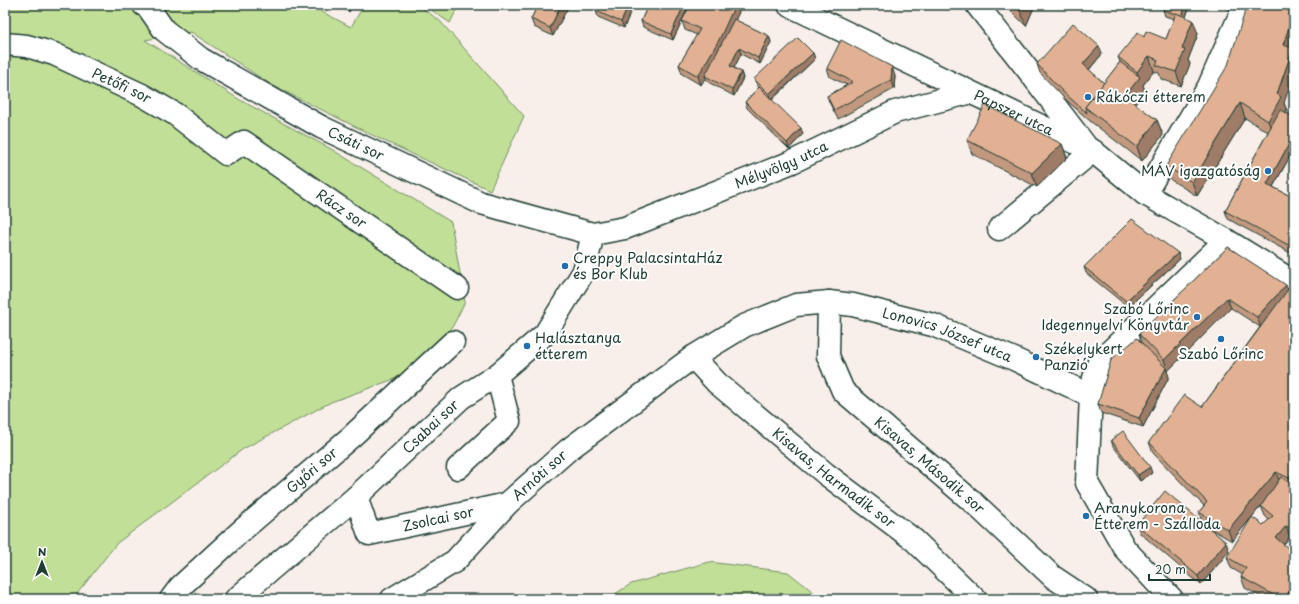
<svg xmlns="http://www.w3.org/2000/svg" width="1299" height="604" font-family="'Playpen Sans',sans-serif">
  <rect width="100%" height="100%" fill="#f9efea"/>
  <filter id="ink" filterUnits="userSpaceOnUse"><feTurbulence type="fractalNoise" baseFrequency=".025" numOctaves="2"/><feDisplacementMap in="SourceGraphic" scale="8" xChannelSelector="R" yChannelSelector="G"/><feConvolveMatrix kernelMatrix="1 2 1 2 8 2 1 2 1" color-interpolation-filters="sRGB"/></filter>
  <g filter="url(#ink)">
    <!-- green -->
    <g fill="#c2df97" stroke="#708e66">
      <path d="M5 5H309L351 27 364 5H418L440 21 524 116 490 190 378 138 270 84 191 32 145 40 240 100 331 149 451 222 465 302 433 365 331 402 243 449 117 543 73 599H5Z"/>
      <path d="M424 5H459L450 23Z"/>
      <path d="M709 562 788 572 822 599H607L631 584Z"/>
    </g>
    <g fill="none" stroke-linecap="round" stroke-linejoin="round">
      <defs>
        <g id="minor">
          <path id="s1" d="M144 5 148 7 164 30 201 59 321 127 481 203 593 234 625 228 792 162 895 112 968 93"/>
          <path id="s2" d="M789 5 1093 151 1145 194 1226 240 1294 282"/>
          <path d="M977 5 1028 70 1085 145"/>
          <path id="s3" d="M5 44 27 46 54 54 142 95 175 114 226 154 244 142 457 288"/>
          <path d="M1145 194 1209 86 1241 13 1242 5"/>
          <path d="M999 229 1093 151"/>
          <path id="s4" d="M829 302 828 356 843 391 974 503 1053 577 1086 599"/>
          <path id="s5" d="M693 357 717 383 826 474 914 540 975 599"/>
          <path d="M1091 396 1087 483 1125 549 1172 599"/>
          <path d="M458 468 509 421 497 375"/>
          <path id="s6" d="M356 497 369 534 507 504"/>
          <path id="s7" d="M171 599 180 587 241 531 352 436 453 342"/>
          <path id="s8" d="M236 599 356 497 461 398 497 375 545 334 584 271 593 234"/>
          <path id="s9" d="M392 599 455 561 507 504 568 450 693 357 744 326 796 305 829 302 853 305 933 325 1014 359 1091 396 1092 385 1099 362 1226 240"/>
        </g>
      </defs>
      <!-- minor casing -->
      <use href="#minor" stroke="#1f3d34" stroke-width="25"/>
      <!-- minor -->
      <use href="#minor" stroke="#fff" stroke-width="22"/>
    </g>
    <!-- wall -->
    <g fill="#c2987f" stroke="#1f3d34">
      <path d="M336 5H352L349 12Z"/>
      <path d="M538 5H569L553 36 534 27 531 19Z"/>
      <path d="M633 5 624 28 598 17 596 11Z"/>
      <path d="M648 5H689L673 40 643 27 641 21Z"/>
      <path d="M1005 5H1035L1026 26Z"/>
      <path d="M1165 5H1190L1186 17 1198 34 1188 60 1190 64 1181 86 1161 79 1159 73 1154 71 1143 85 1145 91 1135 104 1157 120 1163 135 1142 161 1090 121 1064 98 1040 73 1037 64 1102 54 1089 70 1104 83 1120 62 1118 57 1144 37 1166 39 1174 19 1165 16 1163 10Z"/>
      <path d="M1294 5V42L1292 48 1284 103 1287 111 1286 113 1294 117V149L1273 187 1294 198V255L1228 219 1225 211 1268 132 1245 118 1197 196 1171 180 1166 166Z"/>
      <path d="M739 12 735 20 769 36 771 42 760 64 741 54 734 68 741 72 743 78 734 96 708 82 705 77 701 85 682 74 679 65 697 35 685 30 682 21Z"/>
      <path d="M813 53 815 59 772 100 803 134 789 149 747 108 745 102 759 87 757 85 754 79Z"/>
      <path d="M827 68 895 76 894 89 838 119 830 104 827 96 847 85 830 77Z"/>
      <path d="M967 140 1062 144 1067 158 1037 187 972 154Z"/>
      <path d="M1228 247 1288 289 1294 291V539L1290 537 1283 544 1294 599H1265L1245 588 1241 577 1243 575 1231 568 1227 557 1269 520 1265 516 1261 506 1232 541 1206 526 1229 551 1201 585 1140 533 1137 525 1202 522 1199 512 1204 506 1153 453 1149 442 1202 407 1260 327 1231 308 1168 371 1166 369 1169 377 1143 427 1101 413 1098 404 1142 343 1139 334Z"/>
      <path d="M1178 253 1180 259 1128 307 1086 273 1084 267Z"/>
      <path d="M1111 440 1152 473 1140 481 1113 446Z"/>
    </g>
    <!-- shaded-wall -->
    <g fill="#9e7c68" stroke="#1f3d34">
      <path d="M347 5H352L349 12 346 6Z"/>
      <path d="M561 5H569L553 36 550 28Z"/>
      <path d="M629 5H633L624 28 621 22Z"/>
      <path d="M684 5H689L673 40 671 34Z"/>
      <path d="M735 5H736L739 12 723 47 701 85 698 76Z"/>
      <path d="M892 5H895L893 8Z"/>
      <path d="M1023 5H1035L1026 26 1020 11Z"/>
      <path d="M1186 5H1190L1184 22 1182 16Z"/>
      <path d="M1294 12V42L1288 59 1283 45Z"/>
      <path d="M1193 20 1198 34 1188 60 1190 64 1181 86 1176 72 1182 49Z"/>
      <path d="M769 36 771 42 760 64 758 58Z"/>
      <path d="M1099 46 1102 54 1086 73 1083 64Z"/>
      <path d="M739 48 741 54 732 72 730 66Z"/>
      <path d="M1293 48 1294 50V74L1284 103 1287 111 1274 135 1268 121 1277 94Z"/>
      <path d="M813 53 815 59 771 100 769 94Z"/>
      <path d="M1149 56 1154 71 1143 85 1145 91 1130 110 1125 96 1139 78 1137 72Z"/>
      <path d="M892 67 895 76 894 89 891 80Z"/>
      <path d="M741 72 743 78 734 96 732 90Z"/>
      <path d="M1240 103 1245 118 1197 196 1192 182Z"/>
      <path d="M1157 120 1163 135 1142 161 1137 147Z"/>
      <path d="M801 128 803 134 789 149 787 143Z"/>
      <path d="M1294 135V149L1270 192 1267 184Z"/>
      <path d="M1062 144 1067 158 1037 187 1032 173Z"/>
      <path d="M1178 253 1180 259 1128 307 1126 301Z"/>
      <path d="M1286 285 1290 296 1261 328 1257 317Z"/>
      <path d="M1227 298 1231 308 1168 371 1164 360Z"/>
      <path d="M1166 368 1169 377 1143 427 1139 418Z"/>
      <path d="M1150 467 1152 473 1140 481 1138 475Z"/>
      <path d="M1294 471V488L1293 489 1289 478Z"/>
      <path d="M1276 472 1280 483 1232 541 1228 530Z"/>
      <path d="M1286 526 1290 537 1280 549 1276 538Z"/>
      <path d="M1226 542 1229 551 1201 585 1198 576Z"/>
      <path d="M1294 585V599H1284Z"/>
    </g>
    <!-- building -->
    <g fill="#e2b194" stroke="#1f3d34">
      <path d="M538 5H561L550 28 531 19Z"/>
      <path d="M599 5H629L621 22 596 11Z"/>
      <path d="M648 5H684L671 34 641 21Z"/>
      <path d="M690 5H735L720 38 698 76 679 65 700 29 682 21Z"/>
      <path d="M1014 5H1023L1020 11Z"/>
      <path d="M1165 5H1186L1182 16 1176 13V14L1163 10Z"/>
      <path d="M1247 5H1294V12L1283 45 1293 48 1277 94 1281 97 1268 121 1240 103 1192 182 1166 166 1228 65Z"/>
      <path d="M1176 13 1193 20 1182 49 1185 50 1176 72 1156 65 1158 60 1149 56 1137 72 1118 57 1138 32 1144 37 1146 31 1166 39Z"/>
      <path d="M734 19 769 36 758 58 739 48 730 66 741 72 732 90 705 76Z"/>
      <path d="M1073 23 1099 46 1083 64 1104 83 1085 107 1087 113 1061 90 1037 64Z"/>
      <path d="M798 38 813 53 769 94 754 79Z"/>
      <path d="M841 40 892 67 891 80 834 110 827 96 853 82 827 68Z"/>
      <path d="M1120 62 1140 77 1125 96 1157 120 1137 147 1085 107Z"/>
      <path d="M759 87 801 128 787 143 745 102Z"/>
      <path d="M985 105 1062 144 1032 173 967 140Z"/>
      <path d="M1280 110 1294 117V135L1267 184 1294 198V248L1225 211Z"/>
      <path d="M1132 219 1178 253 1126 301 1084 267Z"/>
      <path d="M1228 247 1286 285 1257 317 1227 298 1164 360 1139 334Z"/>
      <path d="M1289 288 1294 291V471L1289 478 1276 472 1228 530 1199 512 1207 502 1149 442 1184 395 1202 407Z"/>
      <path d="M1137 338 1166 368 1139 418 1098 404 1111 360Z"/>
      <path d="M1123 431 1150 467 1138 475 1111 440Z"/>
      <path d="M1281 477 1294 486V530L1286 526 1276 538 1294 553V585L1284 599H1281L1241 577 1246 568 1227 557 1252 517 1263 525 1273 516 1261 506Z"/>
      <path d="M1165 491 1226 542 1198 576 1137 525Z"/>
    </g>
  </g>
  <!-- markers -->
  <g fill="#1f6fb2" stroke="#fff" stroke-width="1.5">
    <circle cx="1088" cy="97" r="4"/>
    <circle cx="1268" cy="171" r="4"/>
    <circle cx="565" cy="266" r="4"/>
    <circle cx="1197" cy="317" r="4"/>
    <circle cx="1221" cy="339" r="4"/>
    <circle cx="527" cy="346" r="4"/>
    <circle cx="1036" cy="357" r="4"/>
    <circle cx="1086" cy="516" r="4"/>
  </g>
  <g text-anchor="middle" stroke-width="4" stroke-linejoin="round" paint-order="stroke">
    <!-- street labels -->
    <g font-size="14" fill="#1f3d34" stroke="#fff">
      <text dy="5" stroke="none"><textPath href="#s3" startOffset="125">Petőfi sor</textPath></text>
      <text dy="5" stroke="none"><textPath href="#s2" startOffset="249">Papszer utca</textPath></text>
      <text dy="5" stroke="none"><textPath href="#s1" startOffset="256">Csáti sor</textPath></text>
      <text dy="5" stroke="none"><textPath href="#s1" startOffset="712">Mélyvölgy utca</textPath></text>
      <text dy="5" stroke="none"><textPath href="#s3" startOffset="390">Rácz sor</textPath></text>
      <text dy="5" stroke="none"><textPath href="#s9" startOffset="660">Lonovics József utca</textPath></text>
      <text dy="5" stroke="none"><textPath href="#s8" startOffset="260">Csabai sor</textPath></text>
      <text dy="5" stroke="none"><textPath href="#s4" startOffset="206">Kisavas, Második sor</textPath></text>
      <text dy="5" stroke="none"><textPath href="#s7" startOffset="191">Győri sor</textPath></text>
      <text dy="5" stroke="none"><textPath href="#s9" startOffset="194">Arnóti sor</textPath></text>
      <text dy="5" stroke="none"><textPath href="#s5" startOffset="186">Kisavas, Harmadik sor</textPath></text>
      <text dy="5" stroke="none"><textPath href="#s6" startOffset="110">Zsolcai sor</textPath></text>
    </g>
    <!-- poi labels -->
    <g font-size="14" fill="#1f3d34" stroke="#fff" text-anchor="start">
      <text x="1096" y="102">Rákóczi étterem</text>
      <text x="1260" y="176" text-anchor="end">MÁV igazgatóság</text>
      <text x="573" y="263">Creppy PalacsintaHáz<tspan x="573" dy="16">és Bor Klub</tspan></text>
      <text x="1189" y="314" text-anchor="end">Szabó Lőrinc<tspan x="1189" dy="16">Idegennyelvi Könyvtár</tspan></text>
      <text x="535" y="343">Halásztanya<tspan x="535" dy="16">étterem</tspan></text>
      <text x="1044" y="354">Székelykert<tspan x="1044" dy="16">Panzió</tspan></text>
      <text x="1221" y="359" text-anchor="middle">Szabó Lőrinc</text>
      <text x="1094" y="513">Aranykorona<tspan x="1094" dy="16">Étterem - Szálloda</tspan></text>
    </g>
  </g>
  <!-- margin -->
  <rect width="1299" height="604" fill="none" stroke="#fff" stroke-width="20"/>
  <rect x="10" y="10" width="1279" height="584" fill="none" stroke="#1f3d34" stroke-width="1.5" filter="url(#ink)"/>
  <!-- north arrow -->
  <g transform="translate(42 562)" stroke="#ffffff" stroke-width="3" paint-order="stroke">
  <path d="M0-3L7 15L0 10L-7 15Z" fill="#1f3d34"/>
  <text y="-6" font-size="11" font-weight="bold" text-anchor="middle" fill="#1f3d34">N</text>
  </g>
  <!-- scale -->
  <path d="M1149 574v6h61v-6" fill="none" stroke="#1f3d34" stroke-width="2"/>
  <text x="1155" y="574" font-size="12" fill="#1f3d34" stroke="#ffffff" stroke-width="3" paint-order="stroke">20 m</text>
</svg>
